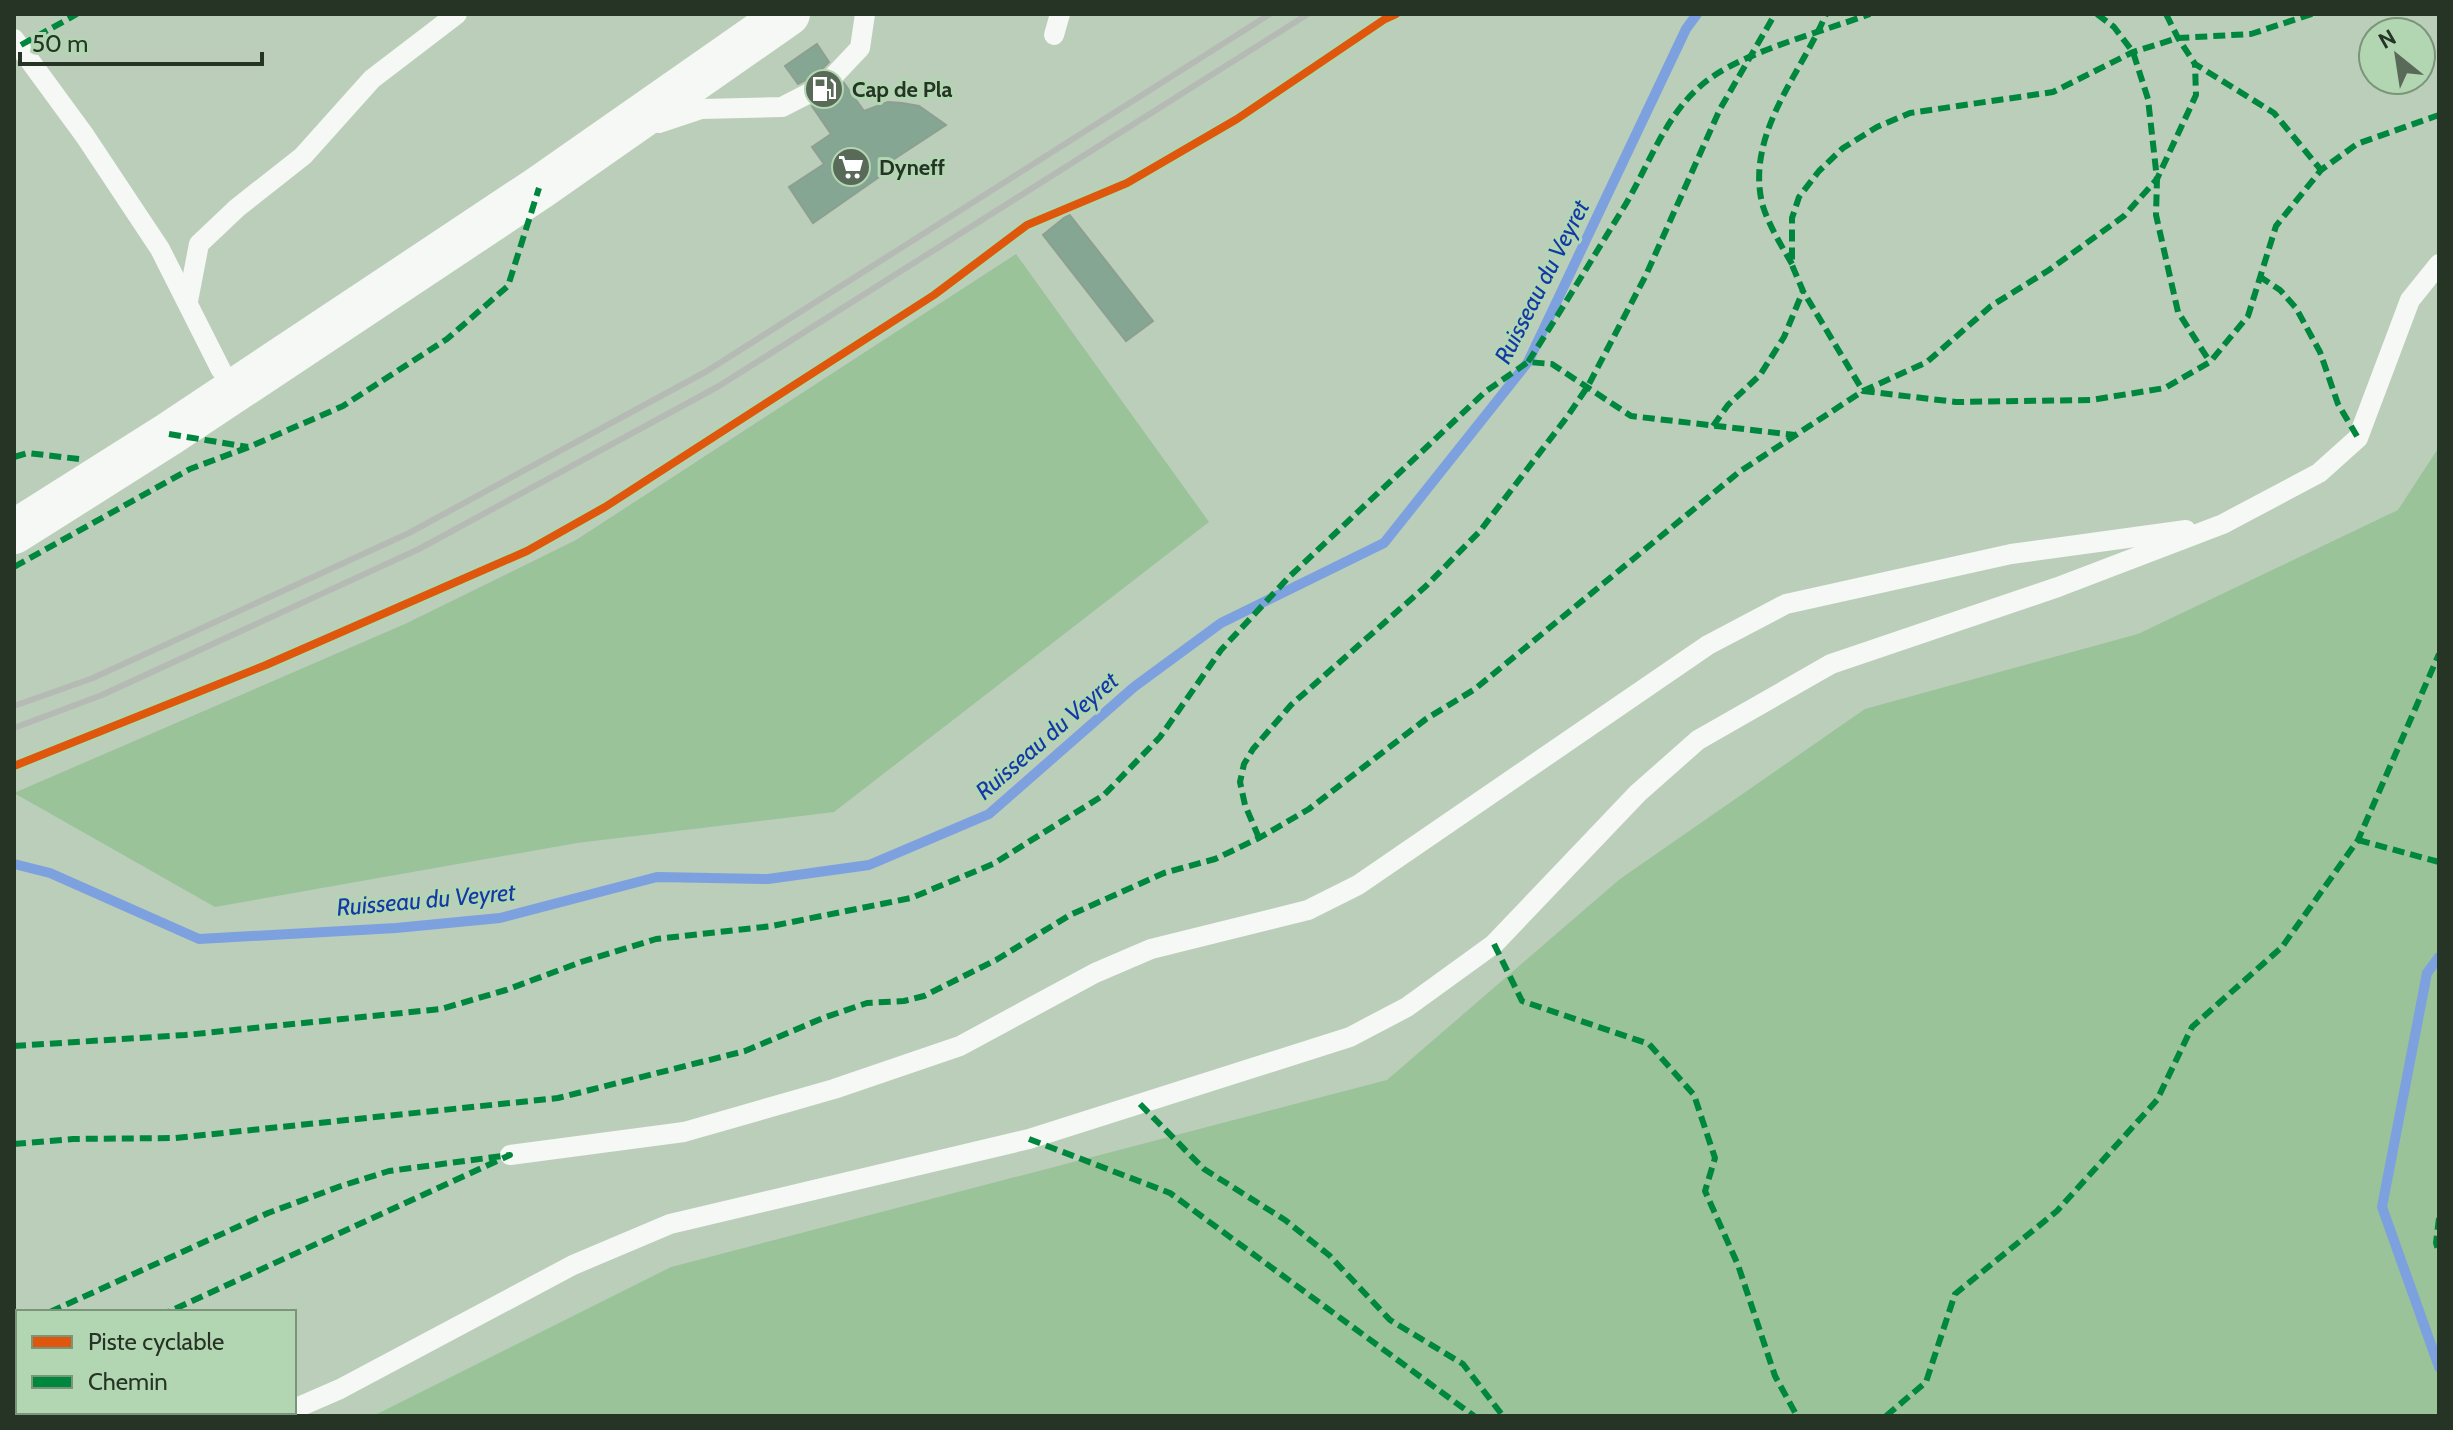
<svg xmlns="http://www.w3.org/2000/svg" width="2453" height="1430" font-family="Cabin,sans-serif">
  <rect width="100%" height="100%" fill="#baceb9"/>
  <!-- green -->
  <g fill="#9ac39a">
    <path d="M1016 254 1209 522 834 812 577 843 215 907 14 793 405 624 576 540Z"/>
    <path d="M2439 447V1416H373L671 1267 1387 1080 1620 879 1865 709 2138 634 2398 510Z"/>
  </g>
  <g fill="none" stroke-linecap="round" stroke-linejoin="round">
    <!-- stream -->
    <g stroke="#7da1de" stroke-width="10">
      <path d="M14 864 50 873 199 939 396 928 500 918 657 877 768 879 869 865 989 814 1134 687 1221 623 1384 543 1528 362 1686 29 1697 14"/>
      <path d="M2439 957 2427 973 2382 1207 2439 1367"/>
    </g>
  </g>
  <!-- building -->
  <g fill="#86a694" stroke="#8c9f91" stroke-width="2">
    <path d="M817 44 829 62 817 74 798 84 785 66Z"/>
    <path d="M844 83 864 111 888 102 902 103 919 106 946 125 879 169 882 175 813 223 789 187 824 164 812 147 831 134 812 106 831 96Z"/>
    <path d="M1069 214 1153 321 1126 341 1043 235Z"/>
  </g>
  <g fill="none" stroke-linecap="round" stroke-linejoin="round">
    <!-- lane -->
    <g stroke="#f5f8f4" stroke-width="20">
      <path d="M1054 35 1060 14"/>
      <path d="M14 39 85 136 160 249 221 370"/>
      <path d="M659 123 701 109 782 107 825 85 860 48 865 14"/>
      <path d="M188 301 199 244 237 208 303 156 372 79 457 14"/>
      <path d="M510 1155 684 1132 834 1089 960 1046 1095 973 1151 949 1308 910 1358 885 1708 645 1786 604 2011 554 2186 530"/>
      <path d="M294 1409 340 1389 573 1265 670 1224 1029 1139 1350 1037 1407 1007 1494 944 1638 793 1698 740 1831 664 2058 587 2223 524 2319 473 2358 438 2410 300 2439 264"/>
    </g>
    <!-- primary -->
    <path stroke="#f5f8f4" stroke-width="44" d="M14 532 169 434 539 188 788 14"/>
    <!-- rail -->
    <g stroke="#b5bab5" stroke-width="6">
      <path d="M14 706 93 678 409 533 707 371 1270 14"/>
      <path d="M14 728 102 695 419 549 719 386 1308 14"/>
    </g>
    <!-- quiet -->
    <g stroke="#00873e" stroke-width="6" stroke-dasharray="12 6" stroke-linecap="butt">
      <path d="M2097 14 2114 27 2133 52 2148 99 2157 179 2156 215 2178 312 2210 362"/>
      <path d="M2166 14 2178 38 2195 64 2274 113 2321 170"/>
      <path d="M2312 14 2251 34 2178 38 2133 52 2053 92 1910 113 1877 127 1843 148 1819 171 1799 197 1792 218V265L1803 291 1863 391 1956 402 2091 400 2165 388 2210 362 2248 316 2276 226 2321 170 2357 144 2439 115"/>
      <path d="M21 45 77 14"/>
      <path d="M1792 264C1781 245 1768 224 1762 203 1746 133 1801 74 1826 14"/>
      <path d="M2259 276 2280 290 2296 308 2320 352 2338 404 2358 438"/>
      <path d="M1528 362C1561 311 1592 259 1624 207 1651 162 1667 108 1712 77 1751 50 1824 31 1870 14"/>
      <path d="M1713 426 1728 405 1760 375 1784 337 1803 291"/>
      <path d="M169 434 248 447"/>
      <path d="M14 457 28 453 79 459"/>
      <path d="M14 567 190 469 249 447 343 406 447 339 508 286 539 188"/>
      <path d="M1259 838 1245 805 1240 782 1244 764 1253 749 1291 705 1426 586 1480 531 1567 417 1588 386 1646 275 1720 109 1775 14"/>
      <path d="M2358 840 2439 862"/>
      <path d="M1494 944 1522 1001 1649 1044 1694 1095 1715 1158 1705 1191 1738 1265 1775 1376 1797 1416"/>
      <path d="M14 1046 185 1035 441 1009 506 990 581 962 656 939 772 926 911 898 993 864 1104 795 1160 737 1221 650 1289 577 1485 392 1528 362 1552 364 1631 416 1795 435"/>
      <path d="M1140 1104 1204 1169 1285 1220 1329 1255 1390 1320 1463 1364 1503 1416"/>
      <path d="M1029 1139 1170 1193 1474 1416"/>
      <path d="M14 1144 73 1139 175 1138 558 1098 745 1051 823 1018 867 1003 904 1001 924 996 996 960 1070 915 1164 873 1215 859 1259 838 1309 809 1426 719 1475 689 1739 472 1863 391 1927 362 1991 306 2049 270 2124 216 2157 179 2184 121 2196 95 2195 64"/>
      <path d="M2439 1218 2436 1243 2439 1253"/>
      <path d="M50 1312 268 1213 341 1186 389 1171 510 1155 168 1312"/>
      <path d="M14 1328 18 1327"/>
      <path d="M14 1384 18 1382"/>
      <path d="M1886 1416 1926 1382 1955 1294 2057 1211 2157 1100 2192 1027 2282 947 2358 840 2439 654"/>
    </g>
    <defs>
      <path id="cycleway" d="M14 766 266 665 527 551 605 507 934 295 1027 225 1127 183 1237 119 1385 19 1396 14"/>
    </defs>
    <!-- cycleway casing -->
    <use href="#cycleway" stroke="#b2d6b1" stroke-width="13"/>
    <!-- cycleway -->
    <use href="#cycleway" stroke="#de570d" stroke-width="8"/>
  </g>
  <!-- icons -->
  <defs>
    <symbol id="fuel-disc" viewBox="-11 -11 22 22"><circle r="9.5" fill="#596a59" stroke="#b2d6b1"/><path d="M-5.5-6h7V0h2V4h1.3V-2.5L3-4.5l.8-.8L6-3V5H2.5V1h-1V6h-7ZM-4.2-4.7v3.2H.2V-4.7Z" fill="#fff"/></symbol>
    <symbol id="supermarket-disc" viewBox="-11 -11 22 22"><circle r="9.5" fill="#596a59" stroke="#b2d6b1"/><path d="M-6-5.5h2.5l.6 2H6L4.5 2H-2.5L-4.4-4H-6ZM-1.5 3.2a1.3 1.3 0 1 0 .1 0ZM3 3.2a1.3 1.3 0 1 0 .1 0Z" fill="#fff"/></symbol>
  </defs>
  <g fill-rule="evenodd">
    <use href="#fuel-disc" x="802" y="67" width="44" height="44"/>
    <use href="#supermarket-disc" x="829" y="145" width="44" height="44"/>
  </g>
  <g text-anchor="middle" stroke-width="6" stroke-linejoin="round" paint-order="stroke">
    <!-- poi labels -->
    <g font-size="22" font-weight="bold" fill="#253425" stroke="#b2d6b1" text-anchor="start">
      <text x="852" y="97">Cap de Pla</text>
      <text x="879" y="175">Dyneff</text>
    </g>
    <!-- water labels -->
    <g font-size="24" font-style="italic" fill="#1338a7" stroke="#b2d6b1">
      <text transform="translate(1542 282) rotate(-63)" y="8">Ruisseau du Veyret</text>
      <text transform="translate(1047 736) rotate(-41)" y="8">Ruisseau du Veyret</text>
      <text transform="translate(426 900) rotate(-5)" y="8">Ruisseau du Veyret</text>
    </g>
  </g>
  <!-- border -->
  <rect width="2453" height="1430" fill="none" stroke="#253425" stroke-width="32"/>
  <!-- legend -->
  <rect x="16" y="1310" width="280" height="104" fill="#b2d6b1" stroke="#7a9579" stroke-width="2"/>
  <rect x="32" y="1336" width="40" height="12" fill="#de570d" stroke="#7a9579" stroke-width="2"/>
  <text x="88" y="1350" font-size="24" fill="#253425">Piste cyclable</text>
  <rect x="32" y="1376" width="40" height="12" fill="#00873e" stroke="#7a9579" stroke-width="2"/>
  <text x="88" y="1390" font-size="24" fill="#253425">Chemin</text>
  <!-- north arrow -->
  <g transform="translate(2397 56) rotate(330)"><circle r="38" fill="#b2d6b1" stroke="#7a9579" stroke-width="2"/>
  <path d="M0-6L14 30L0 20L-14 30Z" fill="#596a59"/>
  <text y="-12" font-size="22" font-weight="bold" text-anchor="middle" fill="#253425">N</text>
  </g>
  <!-- scale -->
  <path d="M20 52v12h242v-12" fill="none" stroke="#253425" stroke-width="4"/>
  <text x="32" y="52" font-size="24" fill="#253425" stroke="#b2d6b1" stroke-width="6" paint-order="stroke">50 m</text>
</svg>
